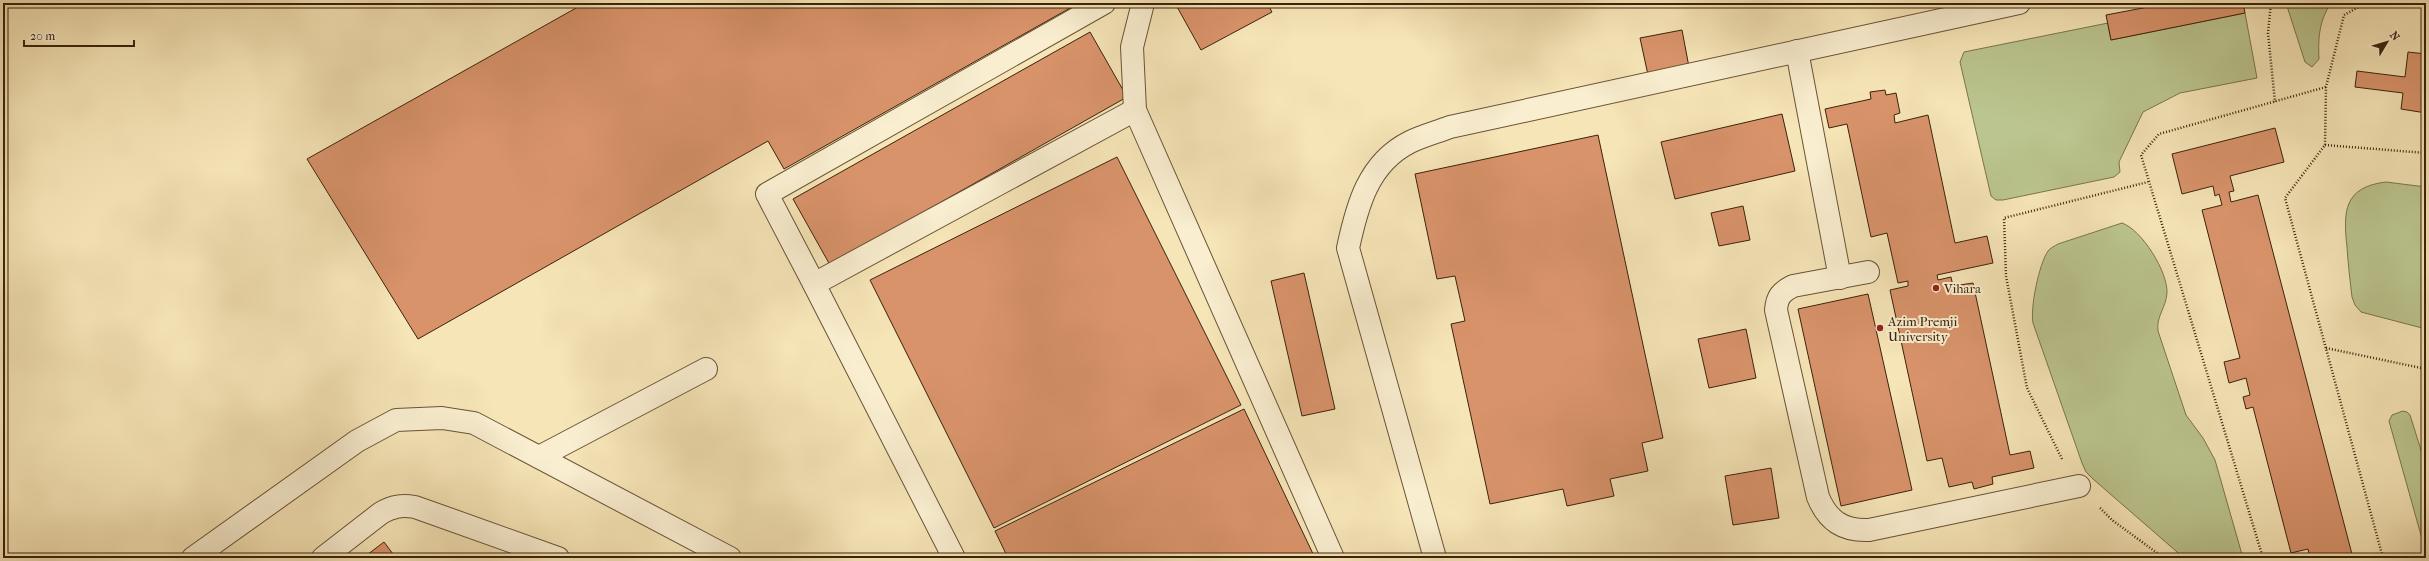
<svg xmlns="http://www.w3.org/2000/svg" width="2429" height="561" font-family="'IM FELL French Canon',serif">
  <rect width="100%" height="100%" fill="#f6e5b7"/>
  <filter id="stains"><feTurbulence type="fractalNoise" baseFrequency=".005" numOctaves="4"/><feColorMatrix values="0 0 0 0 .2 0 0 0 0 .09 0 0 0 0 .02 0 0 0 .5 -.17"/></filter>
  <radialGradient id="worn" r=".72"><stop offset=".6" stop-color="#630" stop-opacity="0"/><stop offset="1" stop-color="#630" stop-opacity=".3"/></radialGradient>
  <!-- green -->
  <g fill="#bbc58f" stroke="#7b744d">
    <path d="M2286 3H2331C2319 21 2318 38 2319 59L2312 67 2305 62Z"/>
    <path d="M2245 13 2257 78 2180 93 2143 112 2119 162 2120 172 2114 177 2003 200H1996L1991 196 1960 62 1964 52 2108 23 2111 40Z"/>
    <path d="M2386 182 2426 187V329L2361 312 2355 305 2352 297C2350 280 2348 263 2347 247 2343 211 2344 187 2386 182Z"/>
    <path d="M2122 223C2142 230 2168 272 2167 293 2166 308 2156 316 2158 331L2186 415 2203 438 2215 460 2243 558H2184L2093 479 2086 472 2082 463 2033 323C2030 308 2039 264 2048 251 2050 248 2055 246 2058 244Z"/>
    <path d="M2403 411 2407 412 2410 415 2426 466V553L2389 421 2392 415Z"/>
  </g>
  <!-- building -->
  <g fill="#d9936b" stroke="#3b220b">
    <path d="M585 3H1079L784 169 768 141 418 339 307 159Z"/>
    <path d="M1180 3H1267L1272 12 1201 50 1176 5Z"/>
    <path d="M2169 3H2243L2245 13 2111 40 2106 15Z"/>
    <path d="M1682 30 1689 67 1648 75 1640 38Z"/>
    <path d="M1090 32 1127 97 830 265 793 199Z"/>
    <path d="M2408 52 2426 54V113L2401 109 2403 93 2355 87 2357 71 2405 77Z"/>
    <path d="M1885 90 1886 95 1896 93 1900 113 1894 115 1895 123 1928 115 1955 243 1987 236 1993 263 1937 275 1938 280 1951 277 1953 286 1973 283 2010 455 2030 451 2034 468 1992 477 1993 484 1974 489 1972 482 1949 487 1942 458 1927 461 1890 290 1908 286V281L1898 283 1887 233 1871 237 1847 124 1829 128 1825 109 1871 99 1870 92Z"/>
    <path d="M1782 114 1795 171 1675 199 1661 142Z"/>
    <path d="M2275 128 2284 162 2230 176 2234 191 2229 192 2231 202 2258 195 2353 558H2310L2308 549 2291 553 2253 407 2246 409 2243 397 2250 395 2246 378 2229 383 2224 362 2240 358 2202 210 2222 205 2219 194 2215 196 2213 186 2182 194 2172 154Z"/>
    <path d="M1598 135 1663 438 1642 443 1648 471 1610 479 1614 496 1567 506 1563 489 1490 504 1451 324 1465 321 1455 276 1437 279 1415 174Z"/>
    <path d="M1117 157 1241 405 994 528 870 280Z"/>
    <path d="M1743 206 1750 240 1719 246 1711 213Z"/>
    <path d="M1304 273 1335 409 1302 416 1271 281Z"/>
    <path d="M1868 294 1912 490 1841 506 1798 309Z"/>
    <path d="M1746 329 1756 378 1709 388 1698 339Z"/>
    <path d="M1244 409 1315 558H1008L995 531Z"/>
    <path d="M1771 468 1779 518 1733 525 1725 476Z"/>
    <path d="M384 542 396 558H363Z"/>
  </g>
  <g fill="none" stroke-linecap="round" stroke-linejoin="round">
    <defs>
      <g id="minor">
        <path d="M1143 3 1132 47 1135 110 1333 558"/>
        <path d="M1797 51 1840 278"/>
        <path d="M1868 272 1793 286C1781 292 1777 297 1776 310L1818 497C1828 521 1843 531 1869 530L2079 486"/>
        <path d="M814 284 767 194 1104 3"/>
        <path d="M539 457 706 369"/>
        <path d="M193 558 357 441 396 420 442 418 474 423 730 558"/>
        <path d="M323 558 381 513C393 506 402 505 415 507L558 558"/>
        <path d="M954 558 814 284 1135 110"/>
        <path d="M1435 558 1348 248C1357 206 1368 163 1410 142 1422 136 1437 132 1450 127L2019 3"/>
      </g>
    </defs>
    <!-- minor casing -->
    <use href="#minor" stroke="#6a5336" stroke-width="24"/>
    <!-- path -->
    <g stroke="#3b220b" stroke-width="2.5" stroke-dasharray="1 2" stroke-linecap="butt">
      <path d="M2271 3 2268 33 2275 102"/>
      <path d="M2366 3 2344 15 2326 87 2325 145 2285 198 2383 558"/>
      <path d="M2325 145 2426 153"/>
      <path d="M2326 348 2426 369"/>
      <path d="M2062 459 2027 388 2006 276 2004 218 2148 182"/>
      <path d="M2100 508 2112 520 2164 558"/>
      <path d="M2263 558 2141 155 2159 134 2326 87"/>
    </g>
    <!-- minor -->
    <use href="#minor" stroke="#f9eed0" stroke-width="22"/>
  </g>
  <!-- markers -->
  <g fill="#8f2418" stroke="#f9eed0" stroke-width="1.5">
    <circle cx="1936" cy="288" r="4"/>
    <circle cx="1880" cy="328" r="4"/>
  </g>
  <g text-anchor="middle" stroke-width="4" stroke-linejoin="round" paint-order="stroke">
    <!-- poi labels -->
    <g font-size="13" fill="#3b220b" stroke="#f9eed0" text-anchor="start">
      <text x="1944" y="293">Vihara</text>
      <text x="1888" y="326">Azim Premji<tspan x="1888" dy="15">University</tspan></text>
    </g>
  </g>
  <!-- margin -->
  <rect width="2429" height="561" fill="none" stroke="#f6e5b7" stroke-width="16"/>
  <rect x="4" y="4" width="2421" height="553" fill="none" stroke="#3b220b" stroke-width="2"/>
  <rect x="8" y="8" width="2413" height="545" fill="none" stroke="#3b220b"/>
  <!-- north arrow -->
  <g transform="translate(2387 42) rotate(52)" stroke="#f9eed0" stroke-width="3" paint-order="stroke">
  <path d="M0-3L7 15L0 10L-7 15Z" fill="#3b220b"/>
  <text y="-6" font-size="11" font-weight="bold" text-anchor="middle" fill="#3b220b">N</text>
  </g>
  <!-- scale -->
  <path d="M24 40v6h110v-6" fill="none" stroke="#3b220b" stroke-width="2"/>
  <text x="30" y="40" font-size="12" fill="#3b220b" stroke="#f9eed0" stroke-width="3" paint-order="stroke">20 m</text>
  <rect width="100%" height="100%" filter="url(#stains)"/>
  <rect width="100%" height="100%" fill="url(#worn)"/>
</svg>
